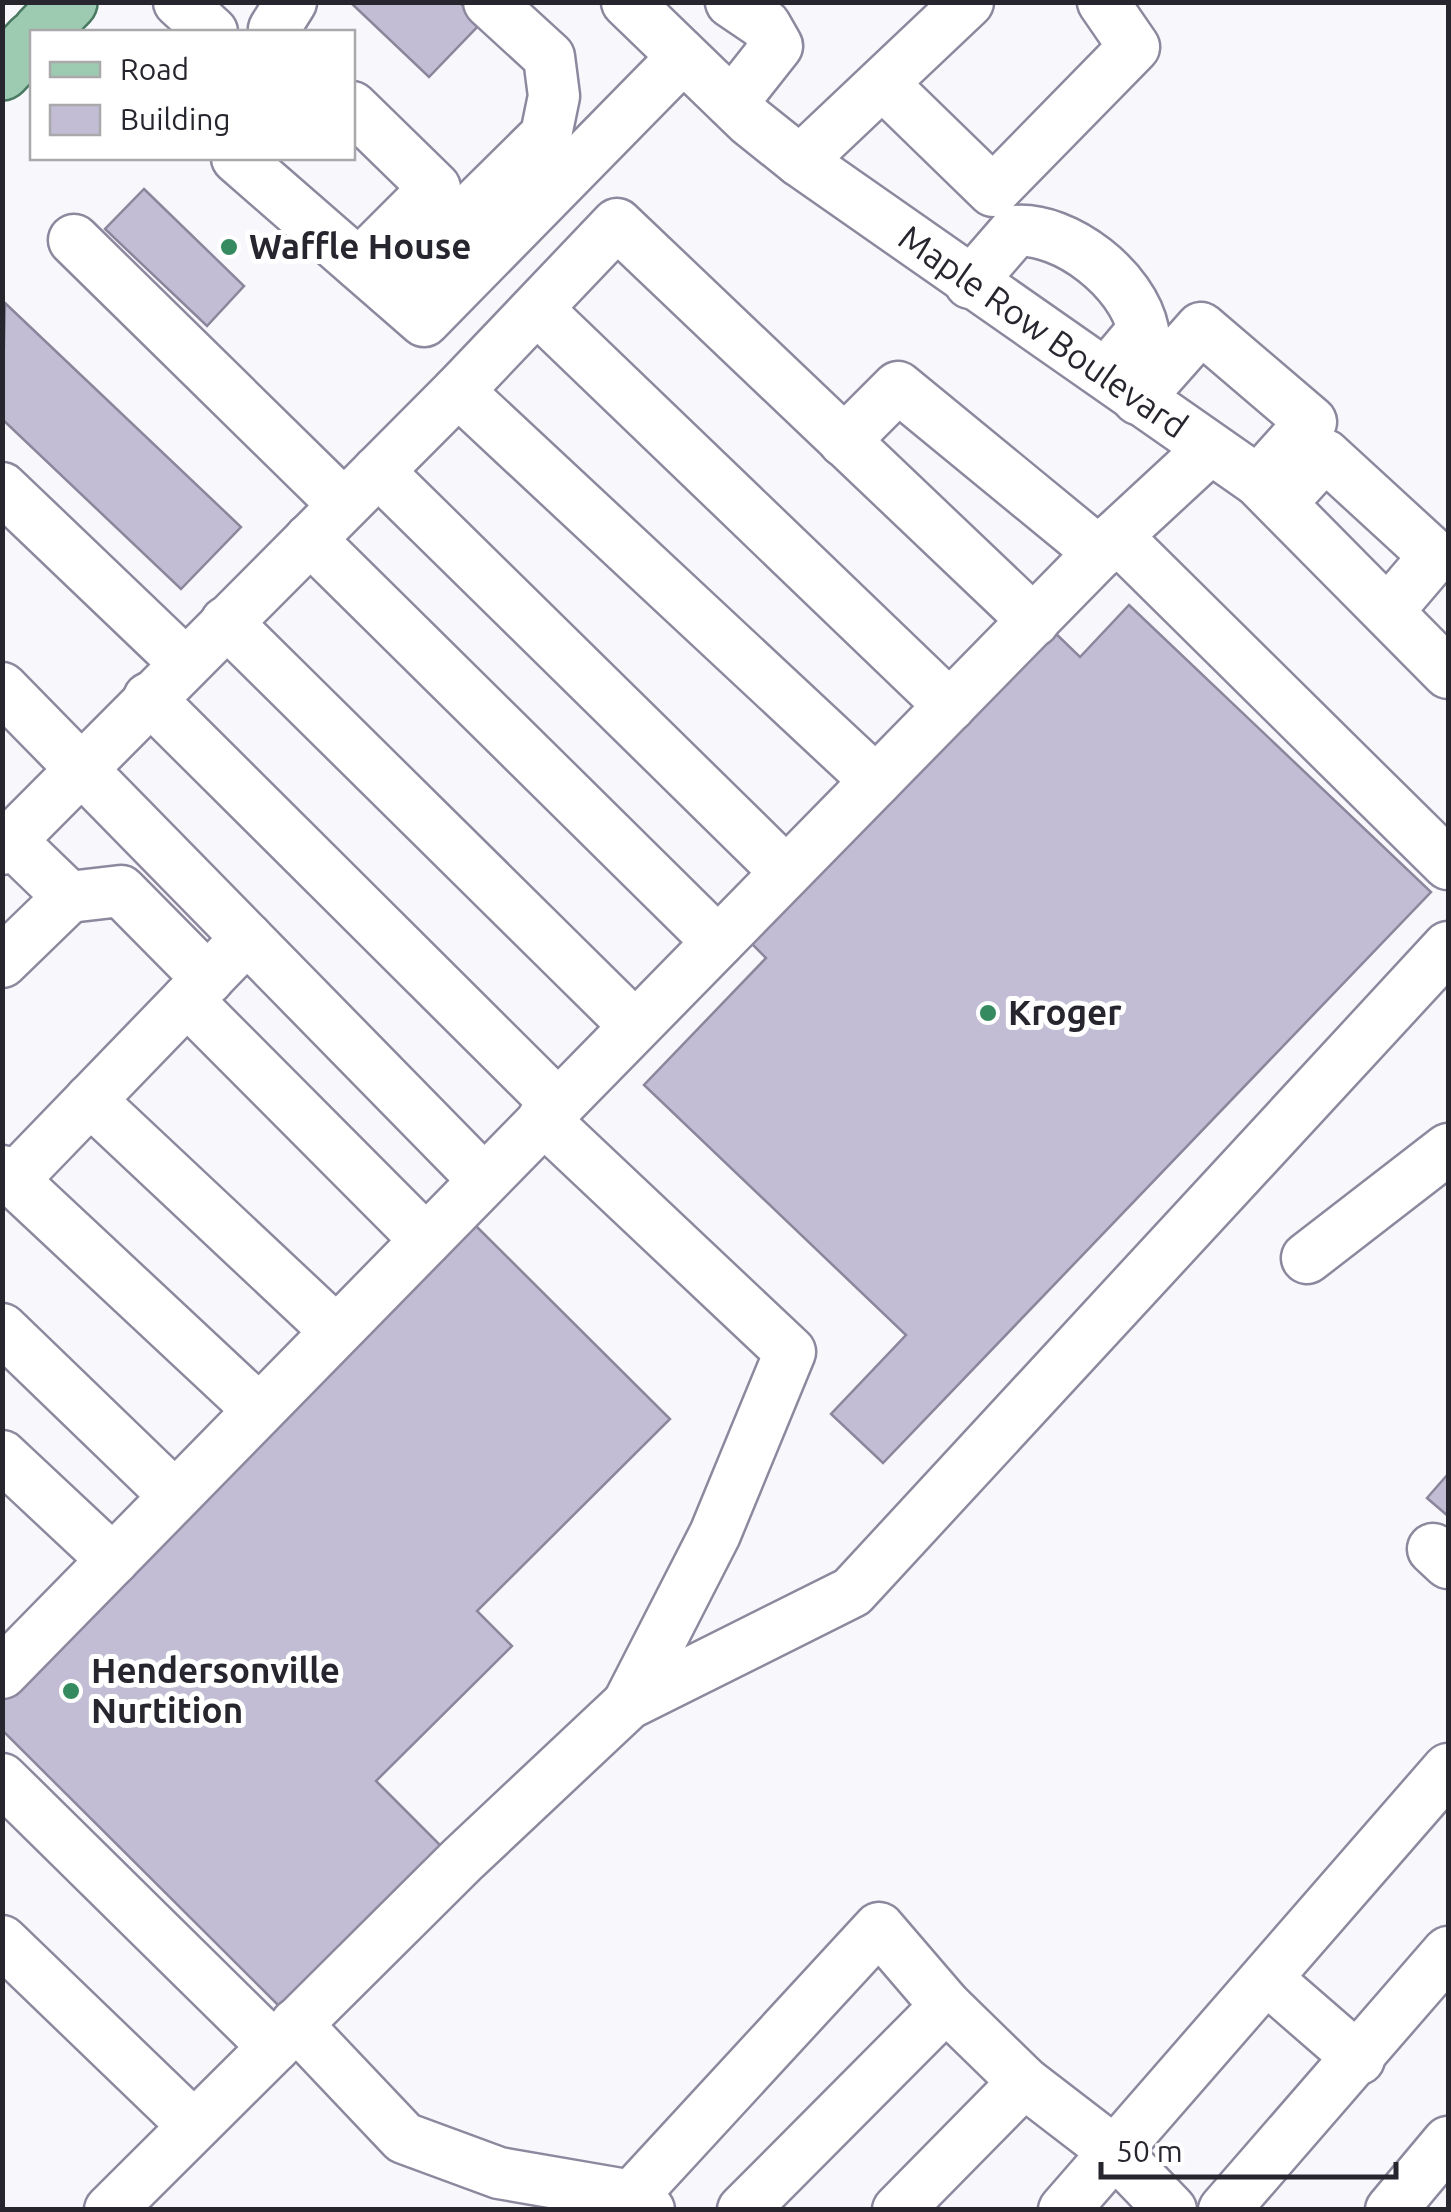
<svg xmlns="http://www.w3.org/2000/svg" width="1451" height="2212" font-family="Ubuntu,sans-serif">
  <rect width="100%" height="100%" fill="#f8f7fc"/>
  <!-- building -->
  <g fill="#c2bdd4" stroke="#8b869b" stroke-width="2.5">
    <path d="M350 2H459L481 23 429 77Z"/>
    <path d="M144 189 244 286 207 326 105 229Z"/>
    <path d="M5 303 241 527 181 589 2 419Z"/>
    <path d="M1129 605 1431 892 883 1463 831 1414 906 1335 644 1085 766 958 747 939 1047 625 1080 657Z"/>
    <path d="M472 1222 670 1419 477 1611 512 1646 376 1781 444 1849 282 2009 2 1730V1690Z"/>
    <path d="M1448 1474V1516L1427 1498Z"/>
  </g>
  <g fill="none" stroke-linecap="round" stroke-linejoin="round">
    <defs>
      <g id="minor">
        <path d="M179 2 212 32"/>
        <path d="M627 2 750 121 800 161 1258 481 1448 673"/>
        <path d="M731 2 765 25 777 46 732 103"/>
        <path d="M274 29 291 2"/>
        <path d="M885 86 993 191 1134 47 1103 2"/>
        <path d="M352 107 435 188 359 264"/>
        <path d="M237 158 424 321 683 57"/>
        <path d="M800 161 968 2"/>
        <path d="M74 240 344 505"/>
        <path d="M970 283 1015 231C1066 227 1133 280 1143 330L1106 374"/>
        <path d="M389 290 546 135 554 96 549 57 489 2"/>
        <path d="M537 309 950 706"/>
        <path d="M458 391 617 224 1034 621"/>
        <path d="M1138 399 1201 328 1311 422 1258 481"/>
        <path d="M844 441 898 387 1100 553"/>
        <path d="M378 471 786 872"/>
        <path d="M2 488 185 663"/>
        <path d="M1281 503 1325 455 1435 556 1388 611"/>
        <path d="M1116 536 1448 864"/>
        <path d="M310 539 718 942"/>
        <path d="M226 622 635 1026"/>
        <path d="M2 688 484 1180"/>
        <path d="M149 698 558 1105"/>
        <path d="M2 849 458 391 876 781"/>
        <path d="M69 897 121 891 208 979"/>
        <path d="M2 962 69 897 11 841"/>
        <path d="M187 1000 426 1240"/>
        <path d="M90 1100 336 1331"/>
        <path d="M543 1119 790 1352 715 1534 628 1704"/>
        <path d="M2 1171 13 1180 247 938"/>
        <path d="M13 1180 259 1410"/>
        <path d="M1307 1258 1448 1149"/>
        <path d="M2 1329 175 1496"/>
        <path d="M2 1456 113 1560"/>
        <path d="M1433 1549 1448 1563"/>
        <path d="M2 1673 1116 536 1210 449"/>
        <path d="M2 1779 274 2047"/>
        <path d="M2 1941 194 2126"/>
        <path d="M1267 1979 1359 2059"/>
        <path d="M296 2024 404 2138 499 2173 632 2196 649 2210"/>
        <path d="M632 2196 879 1928 946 2006 1024 2082 1115 2152 1171 2210"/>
        <path d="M110 2210 462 1860 628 1704 852 1592 1448 947"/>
        <path d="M743 2210 946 2006"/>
        <path d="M898 2210 1024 2082"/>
        <path d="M1064 2210 1448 1769"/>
        <path d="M1224 2210 1448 1952"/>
        <path d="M1391 2210 1448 2142"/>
      </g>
      <g id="major">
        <path d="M40 32 69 2"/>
        <path d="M2 72 32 40"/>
      </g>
    </defs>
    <!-- minor casing -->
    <use href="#minor" stroke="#8d889e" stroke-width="55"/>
    <!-- major casing -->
    <use href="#major" stroke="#497a61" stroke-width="60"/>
    <!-- minor -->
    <use href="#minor" stroke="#fff" stroke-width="50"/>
    <!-- major -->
    <use href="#major" stroke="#9dcbb1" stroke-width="55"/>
  </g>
  <!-- markers -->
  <g fill="#358b5f" stroke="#fff" stroke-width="4">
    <circle cx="229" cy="247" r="10"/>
    <circle cx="988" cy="1013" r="10"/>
    <circle cx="71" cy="1691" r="10"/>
  </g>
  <g text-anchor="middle" stroke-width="10" stroke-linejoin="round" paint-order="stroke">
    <!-- poi labels -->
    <g font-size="35" font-weight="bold" fill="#27252e" stroke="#fff" text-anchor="start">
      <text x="249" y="259">Waffle House</text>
      <text x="1008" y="1025">Kroger</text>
      <text x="91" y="1683">Hendersonville<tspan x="91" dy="40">Nurtition</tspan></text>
    </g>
    <!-- street labels -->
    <g font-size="35" fill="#27252e" stroke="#fff">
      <text transform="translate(1043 332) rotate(35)" y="12">Maple Row Boulevard</text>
    </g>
  </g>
  <!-- border -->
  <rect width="1451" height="2212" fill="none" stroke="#27252e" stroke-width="10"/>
  <!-- legend -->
  <rect x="30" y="30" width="325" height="130" fill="#ffffff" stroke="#a9a8ab" stroke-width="2.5"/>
  <rect x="50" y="62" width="50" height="15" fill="#9dcbb1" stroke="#a9a8ab" stroke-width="2.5"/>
  <text x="120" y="80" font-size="30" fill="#27252e">Road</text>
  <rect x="50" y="105" width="50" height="30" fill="#c2bdd4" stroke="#a9a8ab" stroke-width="2.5"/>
  <text x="120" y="130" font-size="30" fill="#27252e">Building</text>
  <!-- scale -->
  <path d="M1101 2162v15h295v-15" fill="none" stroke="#27252e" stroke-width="5"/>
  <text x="1116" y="2162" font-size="30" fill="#27252e" stroke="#ffffff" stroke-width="8" paint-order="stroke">50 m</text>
</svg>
